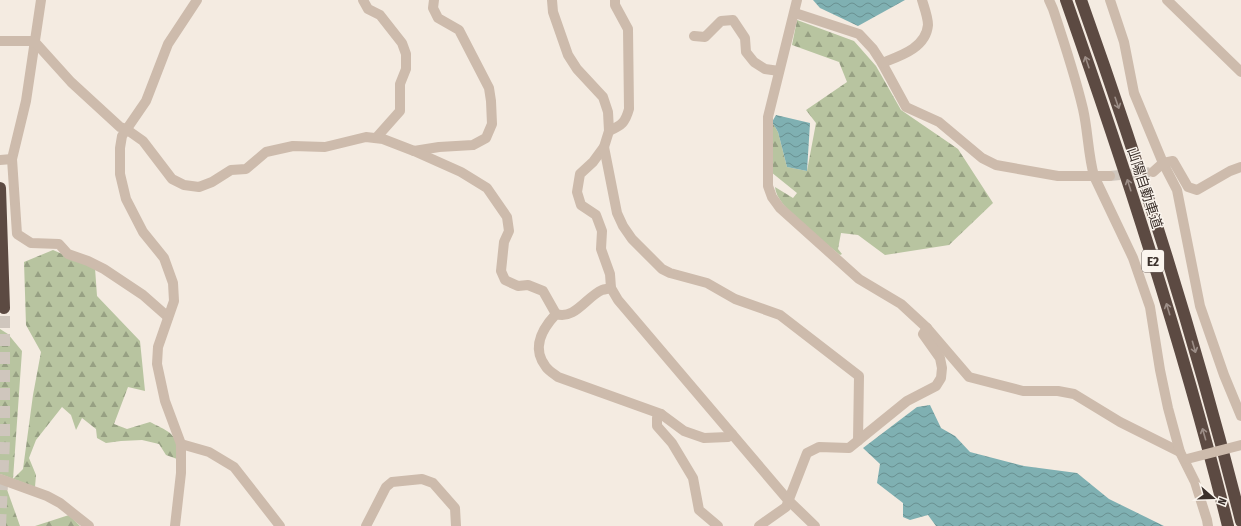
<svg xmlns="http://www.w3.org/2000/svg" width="1241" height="526" font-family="'Fira Sans Condensed','Noto Sans JP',sans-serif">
  <defs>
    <pattern id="forest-firs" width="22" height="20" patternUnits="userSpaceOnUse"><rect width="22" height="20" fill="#b8c4a0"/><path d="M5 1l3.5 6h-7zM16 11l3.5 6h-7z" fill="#97a083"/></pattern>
    <pattern id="water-waves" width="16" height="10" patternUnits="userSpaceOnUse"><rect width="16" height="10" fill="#7fb0b2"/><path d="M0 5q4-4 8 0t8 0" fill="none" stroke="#699091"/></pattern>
  </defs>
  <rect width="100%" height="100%" fill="#f4ebe1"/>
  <!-- forest -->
  <g fill="url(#forest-firs)">
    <path d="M797 20 854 41 876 66 901 110 958 149 993 203 949 245 885 255 858 235 841 233 838 249 842 254 840 255C824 241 776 208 775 187L793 198 797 193 771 172 772 122 778 132 787 167 807 171 816 123 806 110 847 82 839 62 792 45Z"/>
    <path d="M53 250 95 268 97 296 140 341 145 391 128 387 114 424 127 429 150 422C161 428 175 432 178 446 178 450 177 455 177 459L166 455 159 444 142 440 121 441 106 443 97 438 96 429 82 418 76 430 71 415 62 407 36 440 29 458 36 475 35 487 0 474V329L8 334 22 351 13 479 23 469 33 395 41 352 26 325 24 262Z"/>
    <path d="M0 482 5 484 20 526H0Z"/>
    <path d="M69 515 80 526H35Z"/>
  </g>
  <!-- water -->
  <g fill="url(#water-waves)">
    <path d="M813 0H905L858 26 820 8Z"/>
    <path d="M776 115 810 123 807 171 787 167 778 132 772 122Z"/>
    <path d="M930 405 941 428 955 436 970 452 1024 466 1077 473 1109 499 1164 526H936L928 515 910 520 903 517V503L877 483 880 464 863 448 917 407Z"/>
  </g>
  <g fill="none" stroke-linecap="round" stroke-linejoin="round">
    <!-- minor-tunnel -->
    <path stroke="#cfc6bd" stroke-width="10" stroke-dasharray="10 5" stroke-linecap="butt" d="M1110 176 1153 172"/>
    <!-- highway-tunnel -->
    <path stroke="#cfc6bd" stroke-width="12" stroke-dasharray="12 6" stroke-linecap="butt" d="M0 526 4 441V308"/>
    <!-- minor -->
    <g stroke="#cdbbac" stroke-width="10">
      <path d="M41 0 26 101 12 159 17 234 31 243 59 244 68 254 88 261 104 269 143 295 168 317"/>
      <path d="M363 0 368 9 380 15 402 43 406 54V69L400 84V111L376 138"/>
      <path d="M552 0 553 12 568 55 577 69 603 97 608 112 609 131 604 147 593 162 580 174 577 192 581 205 596 215 602 231 601 249 610 274 611 288 618 300 788 500 815 526"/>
      <path d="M797 0 768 117V186L772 197 780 208 859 279 901 304 927 328 969 377 1023 391H1058L1074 394 1120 422 1180 452"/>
      <path d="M1049 0 1053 9C1064 42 1075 75 1083 109 1088 131 1088 154 1094 176L1133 258 1150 307 1160 370 1168 408 1180 452 1195 482 1207 520 1208 526"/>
      <path d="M1110 0 1124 42 1134 93 1163 163 1177 190 1200 306 1224 375 1241 416"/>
      <path d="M1167 0 1241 72"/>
      <path d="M795 13 859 34 873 49 882 63 906 107 939 122 982 158 996 165 1058 176H1110"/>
      <path d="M694 36 705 37 721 21 733 20 745 38 746 52 754 62 765 69 779 71"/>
      <path d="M0 41H34L71 82 120 127 126 129 143 141 172 179 184 185 199 187 212 182 231 170 246 169 266 152 293 146 325 147 366 137 383 139 414 151 439 147 473 145 486 138 492 124 491 101 489 88 459 30 438 18 433 8 434 0"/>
      <path d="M882 63C900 56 926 48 928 25 928 17 924 7 922 0"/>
      <path d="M609 131C622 125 625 123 629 109L628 29 615 5V0"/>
      <path d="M604 147 617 213 623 226 632 239 662 269 670 273 707 283 735 299 780 315 859 376 858 441"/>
      <path d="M414 151 461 172 487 188 507 217 509 231 504 242 501 271 505 280 518 286 528 285 543 291 556 314"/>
      <path d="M0 160 12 159"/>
      <path d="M1153 172 1163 163 1173 161 1188 187 1197 190 1230 171 1241 167"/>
      <path d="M611 288C608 289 605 289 602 290 586 297 575 320 556 314 542 329 531 348 546 367 549 371 554 374 558 377L661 414 684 431 704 438 728 437 732 434"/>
      <path d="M661 414 657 418V426L672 443 693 478 699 510 718 526"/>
      <path d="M181 444 209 452 234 467 280 526"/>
      <path d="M0 479 47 496 60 503 89 526"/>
      <path d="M175 526 181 473V444L165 401 157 364 158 347 174 301 173 283 164 258 143 232 126 199 120 174V148L122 136 146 101 168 44 197 0"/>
      <path d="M366 526 386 487 392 482 422 479 433 483 455 508 456 526"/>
      <path d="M759 526 786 507 807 453 819 447 849 448 907 401 936 386 941 378 942 368 940 358 923 334 927 328"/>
    </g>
    <!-- highway -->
    <g stroke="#5c4a42" stroke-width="12">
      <path d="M1066 0C1127 173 1184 348 1228 526"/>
      <path d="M1081 0C1142 171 1197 345 1241 521"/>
      <path d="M0 188 4 308"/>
    </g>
    <!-- minor-bridge -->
    <path stroke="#cdbbac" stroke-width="10" d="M1187 459 1241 445"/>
  </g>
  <!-- one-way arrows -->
  <defs><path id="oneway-shaft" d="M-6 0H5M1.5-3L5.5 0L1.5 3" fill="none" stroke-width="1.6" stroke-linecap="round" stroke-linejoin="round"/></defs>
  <g stroke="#9c8e87">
    <use href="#oneway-shaft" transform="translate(1087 62) rotate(-109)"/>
    <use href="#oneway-shaft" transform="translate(1117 103) rotate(71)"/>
    <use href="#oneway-shaft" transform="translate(1129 185) rotate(-108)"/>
    <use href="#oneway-shaft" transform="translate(1168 309) rotate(-107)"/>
    <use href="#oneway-shaft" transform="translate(1194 347) rotate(74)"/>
    <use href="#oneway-shaft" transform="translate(1204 434) rotate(-106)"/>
  </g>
  <g text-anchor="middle" stroke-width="3" stroke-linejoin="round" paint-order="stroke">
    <!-- shield labels -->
    <rect fill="#fbf5ee" stroke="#756b66" stroke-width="1" x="1142" y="250" width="22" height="22" rx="3"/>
    <g font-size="13" font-weight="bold" fill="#3b302b">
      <text x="1153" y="266">E2</text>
    </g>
    <!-- street labels -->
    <g font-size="14" fill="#3b302b" stroke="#fbf5ee">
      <text transform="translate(1145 188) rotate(72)" y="5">山陽自動車道</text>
    </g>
  </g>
  <!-- north arrow -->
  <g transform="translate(1213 498) rotate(110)" stroke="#fbf5ee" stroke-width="3" paint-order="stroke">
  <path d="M0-3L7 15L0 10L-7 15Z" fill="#3b302b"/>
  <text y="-6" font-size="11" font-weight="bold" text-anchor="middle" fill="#3b302b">N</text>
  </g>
</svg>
